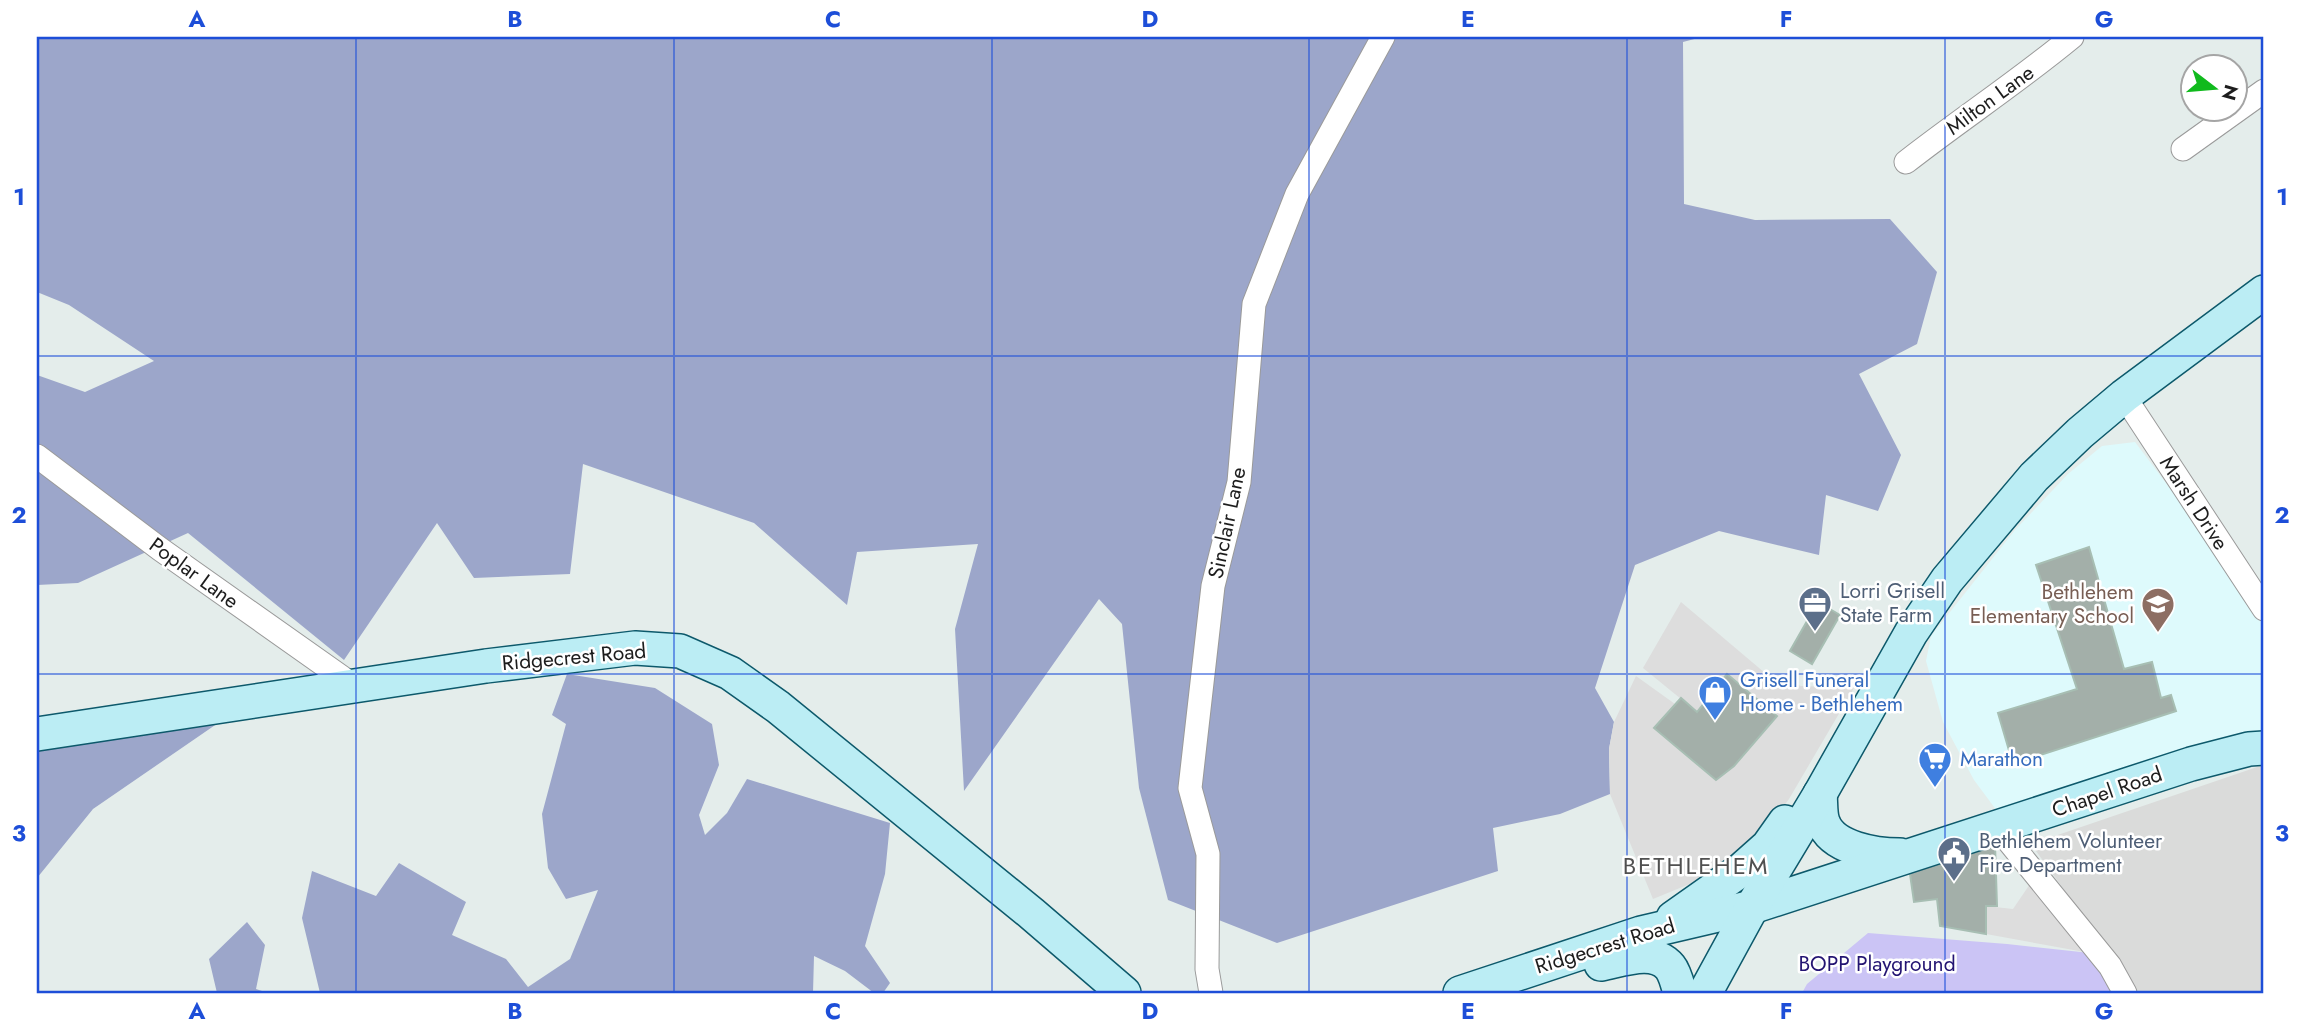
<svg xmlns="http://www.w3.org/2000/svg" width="2301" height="1030" font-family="Jost,sans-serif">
  <rect width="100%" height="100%" fill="#e4edeb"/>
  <!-- residential -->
  <path fill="#dadbda" d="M2263 765 2264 993H2139L2031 844Z"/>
  <!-- education -->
  <path fill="#defafc" d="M2135 442 2184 507 2243 591 2264 627V737L2000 815 1974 780 1943 722 1926 661 1931 636 2015 530 2068 474 2102 446Z"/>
  <!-- forest -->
  <g fill="#9ca6ca">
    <path d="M37 37H1702L1683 42 1684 204 1755 220 1890 219 1937 272 1917 344 1859 374 1901 455 1878 511 1826 495 1819 555 1719 531 1635 565 1595 688 1614 722 1609 749 1610 794 1560 814 1493 828 1498 871 1277 943 1168 900 1139 788 1122 624 1099 599 964 791 955 629 978 544 857 552 847 605 754 523 583 464 570 574 474 578 437 523 344 660 188 533 78 583 37 585V375L85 392 154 361 69 305 37 292Z"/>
    <path d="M567 674 655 688 712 724 719 765 699 815 705 835 727 813 747 779 890 823 885 874 865 946 890 983 883 993H874L845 971 814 956 813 993H320L302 918 312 871 376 896 399 863 466 902 452 935 506 959 528 987 570 959 598 890 566 899 548 868 542 814 566 724 552 715Z"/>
    <path d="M221 721 93 809 37 878V745Z"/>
    <path d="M247 922 265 945 256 989 268 993H217L209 959Z"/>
  </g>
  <!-- park -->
  <path fill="#cbc4f5" d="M1868 933 2007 944 2090 953 2115 993H1802L1807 984Z"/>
  <!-- parking -->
  <g fill="#ddd">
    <path d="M1681 602 1765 673 1801 686 1854 688 1789 799 1761 837 1731 867 1653 899 1610 794 1609 749 1614 722 1636 676 1675 704 1654 728 1715 780 1734 766 1776 716 1727 674 1697 712 1643 668Z"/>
    <path d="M2032 881 2090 953 1986 934V906L2013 909Z"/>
  </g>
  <!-- building -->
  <g fill="#a3afa9" stroke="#a7beb3" stroke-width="2">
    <path d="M2089 547 2124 669 2152 662 2161 698 2171 695 2176 711 2013 764 1998 713 2077 689 2036 565Z"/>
    <path d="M1818 602 1840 615 1812 664 1790 651Z"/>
    <path d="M1727 674 1777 716 1734 766 1716 780 1654 728 1681 698 1697 712Z"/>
    <path d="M1995 844 1997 906H1986V934L1940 926 1937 899 1914 902 1909 867Z"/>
  </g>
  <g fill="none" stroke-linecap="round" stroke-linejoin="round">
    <defs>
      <g id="street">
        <path d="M2183 149 2264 91"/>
        <path d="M1906 162C1961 119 2019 81 2072 37"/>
        <path d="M2124 396 2264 609"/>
        <path d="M37 456 160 549 354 686"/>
        <path d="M1998 828 2110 966 2125 993"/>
        <path d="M1211 993 1207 969 1208 854 1190 788 1213 586 1239 482 1254 304 1297 194 1383 37"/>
      </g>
      <g id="secondary">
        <path d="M37 734 486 666 635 648 680 651 730 673 778 707 1031 913 1124 993"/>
        <path d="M1820 794C1821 803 1820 814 1823 822 1832 849 1877 855 1900 855"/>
        <path d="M1673 918 1741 870 1768 846 1785 822"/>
        <path d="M1601 964C1622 960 1654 947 1670 967 1675 973 1678 986 1680 993"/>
        <path d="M1460 993 1641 933 1752 907 2191 764 2249 749 2264 748"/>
        <path d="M1705 993 1752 907 1820 794 1911 633 1947 580 2034 477 2080 433 2124 396 2264 292"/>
      </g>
    </defs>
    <!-- street casing -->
    <use href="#street" stroke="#9a9a9a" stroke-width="25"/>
    <!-- secondary casing -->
    <use href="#secondary" stroke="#0d596b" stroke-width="36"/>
    <!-- street -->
    <use href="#street" stroke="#fff" stroke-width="23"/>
    <!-- secondary -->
    <use href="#secondary" stroke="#bbedf4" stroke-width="33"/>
  </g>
  <!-- grid -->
  <path fill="none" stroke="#1d4ed8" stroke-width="2" stroke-opacity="0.55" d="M356 37V993M674 37V993M992 37V993M1309 37V993M1627 37V993M1945 37V993M37 356H2264M37 674H2264"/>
  <!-- icons -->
  <defs>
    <symbol id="office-pin" viewBox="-11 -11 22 30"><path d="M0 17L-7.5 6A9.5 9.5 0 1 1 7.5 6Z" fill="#5c6f8a" stroke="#fff"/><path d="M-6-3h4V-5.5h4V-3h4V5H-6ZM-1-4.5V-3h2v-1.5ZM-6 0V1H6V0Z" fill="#fff"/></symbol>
    <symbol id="school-pin" viewBox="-11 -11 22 30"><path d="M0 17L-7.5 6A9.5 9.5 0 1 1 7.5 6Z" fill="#8d6e63" stroke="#fff"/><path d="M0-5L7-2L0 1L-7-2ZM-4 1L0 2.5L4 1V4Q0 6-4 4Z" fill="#fff"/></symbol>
    <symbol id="shop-pin" viewBox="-11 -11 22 30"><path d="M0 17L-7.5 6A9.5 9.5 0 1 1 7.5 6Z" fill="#3f7fe0" stroke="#fff"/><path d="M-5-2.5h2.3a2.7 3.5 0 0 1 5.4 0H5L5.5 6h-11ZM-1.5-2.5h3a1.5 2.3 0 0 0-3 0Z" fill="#fff"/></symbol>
    <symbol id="supermarket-pin" viewBox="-11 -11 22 30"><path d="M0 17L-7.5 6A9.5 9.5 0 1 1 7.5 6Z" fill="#3f7fe0" stroke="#fff"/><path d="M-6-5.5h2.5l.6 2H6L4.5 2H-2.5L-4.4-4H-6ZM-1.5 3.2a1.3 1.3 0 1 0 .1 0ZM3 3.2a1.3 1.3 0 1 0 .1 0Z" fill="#fff"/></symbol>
    <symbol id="civic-pin" viewBox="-11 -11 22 30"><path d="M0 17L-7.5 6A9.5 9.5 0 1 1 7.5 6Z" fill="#5c6f8a" stroke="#fff"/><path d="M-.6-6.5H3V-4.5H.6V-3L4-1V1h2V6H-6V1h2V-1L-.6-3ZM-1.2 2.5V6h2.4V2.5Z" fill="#fff"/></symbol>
  </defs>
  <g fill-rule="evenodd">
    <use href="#office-pin" x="1796" y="584" width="38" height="52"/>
    <use href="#school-pin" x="2139" y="585" width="38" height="52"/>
    <use href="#shop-pin" x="1696" y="673" width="38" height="52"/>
    <use href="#supermarket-pin" x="1916" y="740" width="38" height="52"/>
    <use href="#civic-pin" x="1935" y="834" width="38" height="52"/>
  </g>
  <g text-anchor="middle" stroke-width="5" stroke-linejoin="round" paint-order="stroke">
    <!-- street labels -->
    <g font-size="21" fill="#1d1d1d" stroke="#fff">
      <text transform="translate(1990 100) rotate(-36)" y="7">Milton Lane</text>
      <text transform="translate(2194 503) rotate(57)" y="7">Marsh Drive</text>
      <text transform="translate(1227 523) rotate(-78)" y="7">Sinclair Lane</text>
      <text transform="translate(194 573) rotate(36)" y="7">Poplar Lane</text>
      <text transform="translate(574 657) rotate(-5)" y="7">Ridgecrest Road</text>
      <text transform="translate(2107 792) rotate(-19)" y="7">Chapel Road</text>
      <text transform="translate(1605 946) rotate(-17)" y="7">Ridgecrest Road</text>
    </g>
    <!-- service labels -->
    <g font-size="21" fill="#4e5e75" stroke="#fff" text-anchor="start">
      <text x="1840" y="598">Lorri Grisell<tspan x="1840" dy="24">State Farm</tspan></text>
      <text x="1979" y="848">Bethlehem Volunteer<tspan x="1979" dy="24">Fire Department</tspan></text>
    </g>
    <!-- education labels -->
    <g font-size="21" fill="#785e54" stroke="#fff" text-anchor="end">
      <text x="2134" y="599">Bethlehem<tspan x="2134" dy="24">Elementary School</tspan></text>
    </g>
    <!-- shop labels -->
    <g font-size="21" fill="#366cbe" stroke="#fff" text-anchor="start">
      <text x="1740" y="687">Grisell Funeral<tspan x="1740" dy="24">Home - Bethlehem</tspan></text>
      <text x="1960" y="766">Marathon</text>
    </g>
    <!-- park labels -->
    <g font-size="21" fill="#231472" stroke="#fff">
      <text x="1877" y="971">BOPP Playground</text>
    </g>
    <!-- quarter labels -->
    <g font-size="24" letter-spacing="2" fill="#505050" stroke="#fff">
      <text x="1696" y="874">BETHLEHEM</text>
    </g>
  </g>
  <!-- border -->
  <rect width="2301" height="1030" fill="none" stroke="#ffffff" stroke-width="77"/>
  <!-- north arrow -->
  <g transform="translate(2214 88) rotate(106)"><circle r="33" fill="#ffffff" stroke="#a5a5a5" stroke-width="2"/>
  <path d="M0-5L12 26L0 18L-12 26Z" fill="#10ba1d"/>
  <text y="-10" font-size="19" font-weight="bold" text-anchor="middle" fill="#1d1d1d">N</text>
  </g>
  <rect x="38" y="38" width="2224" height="954" fill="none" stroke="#1d4ed8" stroke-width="2.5"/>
  <g font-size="23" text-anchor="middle" font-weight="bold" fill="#1d4ed8">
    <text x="197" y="27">A</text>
    <text x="515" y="27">B</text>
    <text x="833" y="27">C</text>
    <text x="1150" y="27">D</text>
    <text x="1468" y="27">E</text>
    <text x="1786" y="27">F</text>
    <text x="2104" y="27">G</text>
    <text x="19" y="205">1</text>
    <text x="2282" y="205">1</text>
    <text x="19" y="523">2</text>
    <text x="2282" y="523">2</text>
    <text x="19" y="841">3</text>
    <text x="2282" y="841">3</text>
    <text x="197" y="1019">A</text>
    <text x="515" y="1019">B</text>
    <text x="833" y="1019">C</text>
    <text x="1150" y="1019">D</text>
    <text x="1468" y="1019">E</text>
    <text x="1786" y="1019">F</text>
    <text x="2104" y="1019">G</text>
  </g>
</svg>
